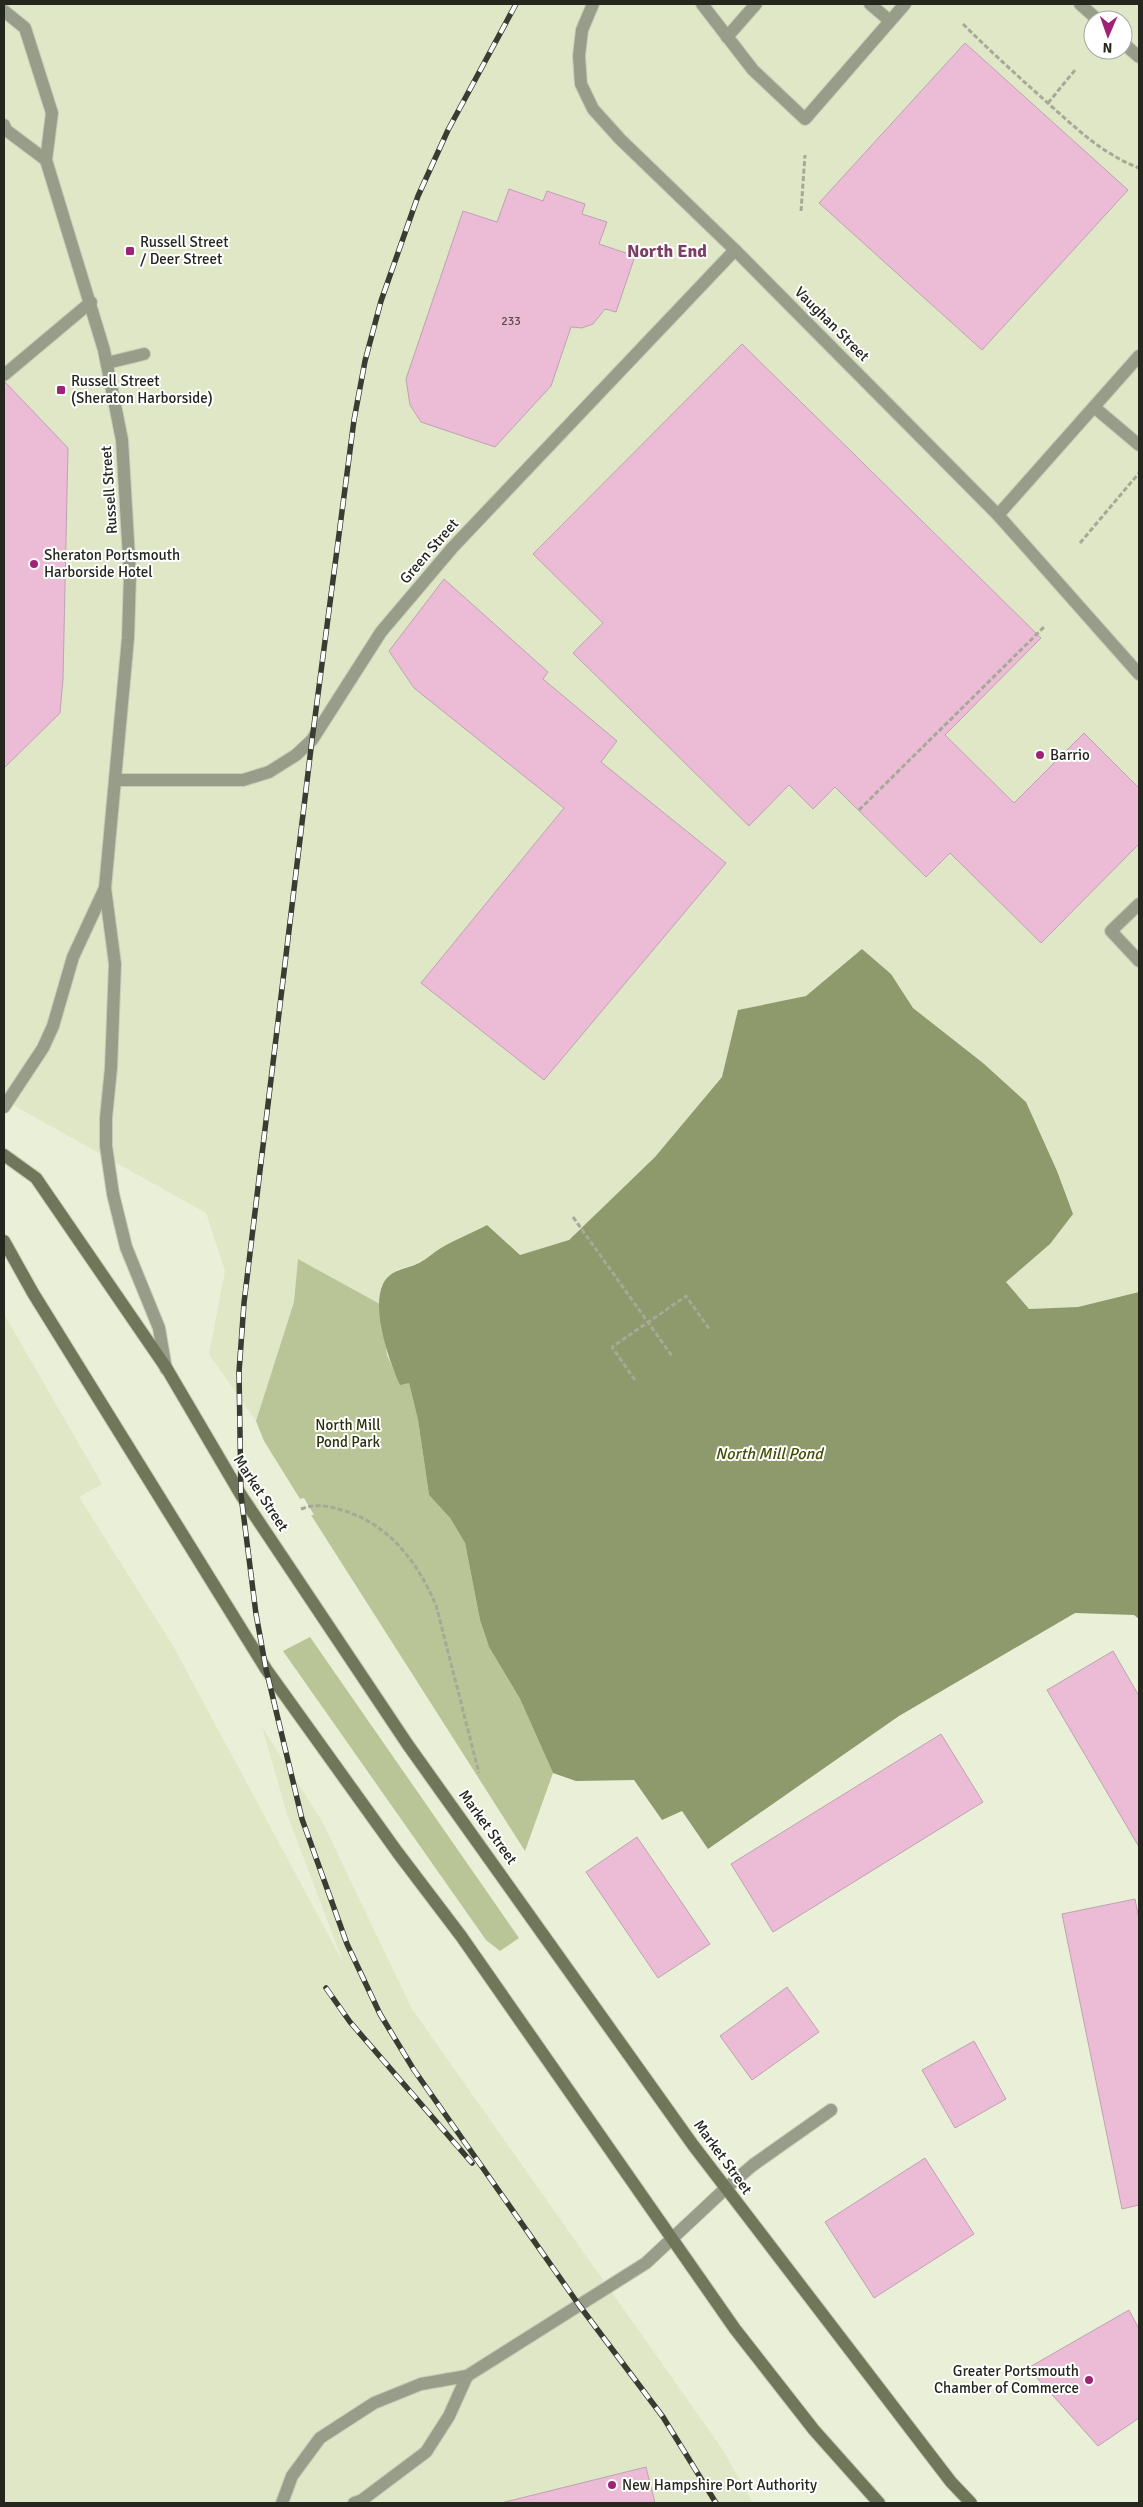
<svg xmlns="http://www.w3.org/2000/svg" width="1143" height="2507" font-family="Signika,sans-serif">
  <rect width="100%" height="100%" fill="#eaf0d7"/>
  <!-- built -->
  <g fill="#dfe7c7" fill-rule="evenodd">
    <path d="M4 4H1139V1292L1078 1307 1029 1309 1005 1281 1050 1244 983 1063 913 1008 891 974 862 949 806 996 739 1010 722 1077 655 1157 569 1240 520 1255 442 1248 418 1263 397 1270 380 1292V1304L298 1259 294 1302 256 1421 209 1354 225 1271 206 1213 4 1100ZM1093 20H1123V50H1093Z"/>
    <path d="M4 1314 102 1484 79 1497 172 1644 343 1962 287 1814 262 1727 322 1821 412 2009 723 2450 753 2503H4Z"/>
  </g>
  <!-- green -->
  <g fill="#b9c497">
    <path d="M298 1259 380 1304 387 1355 400 1384 409 1383 418 1420 429 1495 450 1518 465 1543 480 1620 489 1647 520 1699 553 1773 525 1851 311 1515H314L304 1498 300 1499 264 1441 256 1421 294 1302Z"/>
    <path d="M310 1637 519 1938 500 1951 486 1940 283 1651Z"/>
  </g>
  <!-- water -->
  <path fill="#8e996c" d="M862 949 891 974 913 1008 983 1063 1026 1102 1057 1171 1073 1214 1050 1244 1006 1282 1029 1309 1078 1307 1139 1292V1619L1134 1615 1075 1613 899 1716 708 1849 682 1811 662 1820 634 1780 576 1781 553 1773 520 1699 489 1647 480 1620 465 1543 450 1518 429 1495 418 1420 409 1383 400 1385C389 1361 371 1309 383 1284 390 1269 407 1269 419 1263 427 1259 434 1252 441 1248 456 1239 472 1233 487 1225L520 1255 569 1240 655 1157 722 1077 738 1010 806 996Z"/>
  <!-- building -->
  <g fill="#ecbcd6" stroke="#bca3b1">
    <path d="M965 43 1128 190 982 350 819 203Z"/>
    <path d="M509 189 543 201 547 191 585 204 582 214 607 222 599 244 635 256 616 312 605 309 593 324 582 328 571 327 551 386 495 447 421 422 410 405 406 379 463 211 497 222Z"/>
    <path d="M742 344 1041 638 945 735 1014 803 1084 733 1139 788V844L1041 943 950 853 926 877 835 787 813 809 789 785 749 826 573 653 603 623 533 554Z"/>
    <path d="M4 381 68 448 63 679 60 713 4 768Z"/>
    <path d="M444 579 548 672 543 679 617 741 601 762 726 863 544 1080 421 983 564 808 414 688 389 651Z"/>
    <path d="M1113 1651 1139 1696V1847L1047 1690Z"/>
    <path d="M941 1734 983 1802 773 1932 731 1864Z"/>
    <path d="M637 1837 710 1944 658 1978 586 1872Z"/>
    <path d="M1135 1899 1139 1919V2205L1122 2209 1062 1914Z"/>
    <path d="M787 1987 819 2032 752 2080 720 2036Z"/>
    <path d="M974 2041 1006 2099 955 2128 922 2070Z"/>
    <path d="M925 2158 974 2234 874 2298 825 2222Z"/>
    <path d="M1129 2310 1139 2329V2418L1098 2446 1028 2368Z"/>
    <path d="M646 2467 655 2503H501Z"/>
  </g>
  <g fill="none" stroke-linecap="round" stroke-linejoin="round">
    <defs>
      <g id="service">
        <path d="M702 4 753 70 805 119 905 4"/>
        <path d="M870 4 890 21"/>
        <path d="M727 37 756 4"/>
        <path d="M107 363 144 354"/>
        <path d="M4 375 91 302"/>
        <path d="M1094 407 1139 445"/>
        <path d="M998 515 1139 356"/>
        <path d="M1139 904 1111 931 1139 961"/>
        <path d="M282 2503 292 2476 320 2438 374 2403 421 2384 467 2376 646 2263 725 2189 753 2165 831 2110"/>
        <path d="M354 2503 362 2500 426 2452 449 2416 467 2376"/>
      </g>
      <g id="minor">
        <path d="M593 4 582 30 579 56 581 84 593 109 620 139 735 250 998 515 1139 674"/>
        <path d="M115 780H243L269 772 296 755 312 740 381 632 453 547 735 250"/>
      </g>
      <g id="tertiary">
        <path d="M1080 4 1098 20"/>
        <path d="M4 11 25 28 52 113 46 160 104 350 122 440 130 575 128 638 105 888 115 964 111 1068 106 1118V1146L113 1194 126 1247 159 1328 166 1369"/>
        <path d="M1123 43 1139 57"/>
        <path d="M4 125 6 130 46 160"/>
        <path d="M4 1107 43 1048 53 1026 73 957 105 888"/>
      </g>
      <g id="secondary">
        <path d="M4 1155 36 1178 167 1369 241 1495 408 1745 693 2145 951 2482 971 2503"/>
        <path d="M4 1241 33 1293 266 1669 398 1853 461 1936 735 2329 814 2430 879 2503"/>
      </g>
    </defs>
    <!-- service casing -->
    <use href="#service" stroke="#c7ccb6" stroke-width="14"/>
    <!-- minor casing -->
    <use href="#minor" stroke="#c7ccb6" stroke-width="14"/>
    <!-- tertiary casing -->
    <use href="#tertiary" stroke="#c7ccb6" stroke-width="14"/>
    <!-- secondary casing -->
    <use href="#secondary" stroke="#c7ccb6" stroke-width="14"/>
    <!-- path -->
    <g stroke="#a5a996" stroke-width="3" stroke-dasharray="5 2.5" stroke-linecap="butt">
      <path d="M963 24C991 52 1020 78 1050 105 1078 130 1103 154 1139 168"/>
      <path d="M1048 103 1075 70"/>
      <path d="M801 211 805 155"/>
      <path d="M1080 543 1139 473"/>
      <path d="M859 810 1045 626"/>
      <path d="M573 1217 672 1356"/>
      <path d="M635 1380 612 1347 686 1296 710 1330"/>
      <path d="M301 1509C317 1503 329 1506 345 1511 391 1526 417 1562 436 1605L479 1773"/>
    </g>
    <!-- service -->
    <use href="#service" stroke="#989d89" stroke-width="12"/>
    <!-- minor -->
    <use href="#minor" stroke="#989d89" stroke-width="12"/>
    <!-- tertiary -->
    <use href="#tertiary" stroke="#989d89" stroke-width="12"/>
    <!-- secondary -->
    <use href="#secondary" stroke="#6f765a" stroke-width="12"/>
    <defs>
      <g id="rail">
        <path d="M516 4 448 130 418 196 381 301 365 361 354 420 312 740 244 1303 239 1372 241 1495 256 1614 266 1669 302 1819 347 1944 380 2014 414 2070 579 2305 663 2417 716 2503"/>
        <path d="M326 1988 350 2022 472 2163"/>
      </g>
    </defs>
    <!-- rail casing -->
    <use href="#rail" stroke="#3a3c32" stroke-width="5.5"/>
    <!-- rail -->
    <use href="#rail" stroke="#fff" stroke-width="4" stroke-dasharray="11" stroke-linecap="butt"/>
  </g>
  <!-- markers -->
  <g fill="#9f2277" stroke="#fff" stroke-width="2">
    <rect x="125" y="246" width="10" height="10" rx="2.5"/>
    <rect x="56" y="385" width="10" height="10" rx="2.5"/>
    <circle cx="34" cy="564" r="5"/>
    <circle cx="1040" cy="755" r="5"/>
    <circle cx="1089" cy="2380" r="5"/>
    <circle cx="612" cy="2485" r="5"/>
  </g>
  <g text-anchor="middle" stroke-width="4" stroke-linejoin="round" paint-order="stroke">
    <!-- number labels -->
    <g font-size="12" fill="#574c4c">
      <text x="511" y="325">233</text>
    </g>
    <!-- poi labels -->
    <g font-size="15" fill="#25271e" stroke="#fff" text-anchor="start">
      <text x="140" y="247">Russell Street<tspan x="140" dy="17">/ Deer Street</tspan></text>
      <text x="71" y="386">Russell Street<tspan x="71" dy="17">(Sheraton Harborside)</tspan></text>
      <text x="44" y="560">Sheraton Portsmouth<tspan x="44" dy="17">Harborside Hotel</tspan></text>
      <text x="1050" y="760">Barrio</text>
      <text x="1079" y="2376" text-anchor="end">Greater Portsmouth<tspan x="1079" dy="17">Chamber of Commerce</tspan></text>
      <text x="622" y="2490">New Hampshire Port Authority</text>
    </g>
    <!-- street labels -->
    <g font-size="15" fill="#25271e" stroke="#fff">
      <text transform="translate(832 324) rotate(45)" y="5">Vaughan Street</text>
      <text transform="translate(109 490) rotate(-94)" y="5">Russell Street</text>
      <text transform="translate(429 551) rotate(-49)" y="5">Green Street</text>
      <text transform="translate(261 1493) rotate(57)" y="5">Market Street</text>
      <text transform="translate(488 1827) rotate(54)" y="5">Market Street</text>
      <text transform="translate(723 2157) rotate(54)" y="5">Market Street</text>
    </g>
    <!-- park labels -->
    <g font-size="15" fill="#29300b" stroke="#fff">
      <text x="348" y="1430">North Mill<tspan x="348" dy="17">Pond Park</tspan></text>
    </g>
    <!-- water labels -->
    <g font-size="16" font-style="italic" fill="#424d00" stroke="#fff">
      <text x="769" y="1459">North Mill Pond</text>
    </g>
    <!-- quarter labels -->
    <g font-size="18" font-weight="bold" fill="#7b3d63" stroke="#fff">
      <text x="667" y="257">North End</text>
    </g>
  </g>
  <!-- border -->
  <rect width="1143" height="2507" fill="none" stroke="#25271e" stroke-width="10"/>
  <!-- north arrow -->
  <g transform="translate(1108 35) rotate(182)"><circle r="24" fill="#ffffff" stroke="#a8a9a5"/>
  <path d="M0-4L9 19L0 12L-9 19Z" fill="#9f2277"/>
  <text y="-8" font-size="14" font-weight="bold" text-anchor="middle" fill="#25271e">N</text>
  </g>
</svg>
